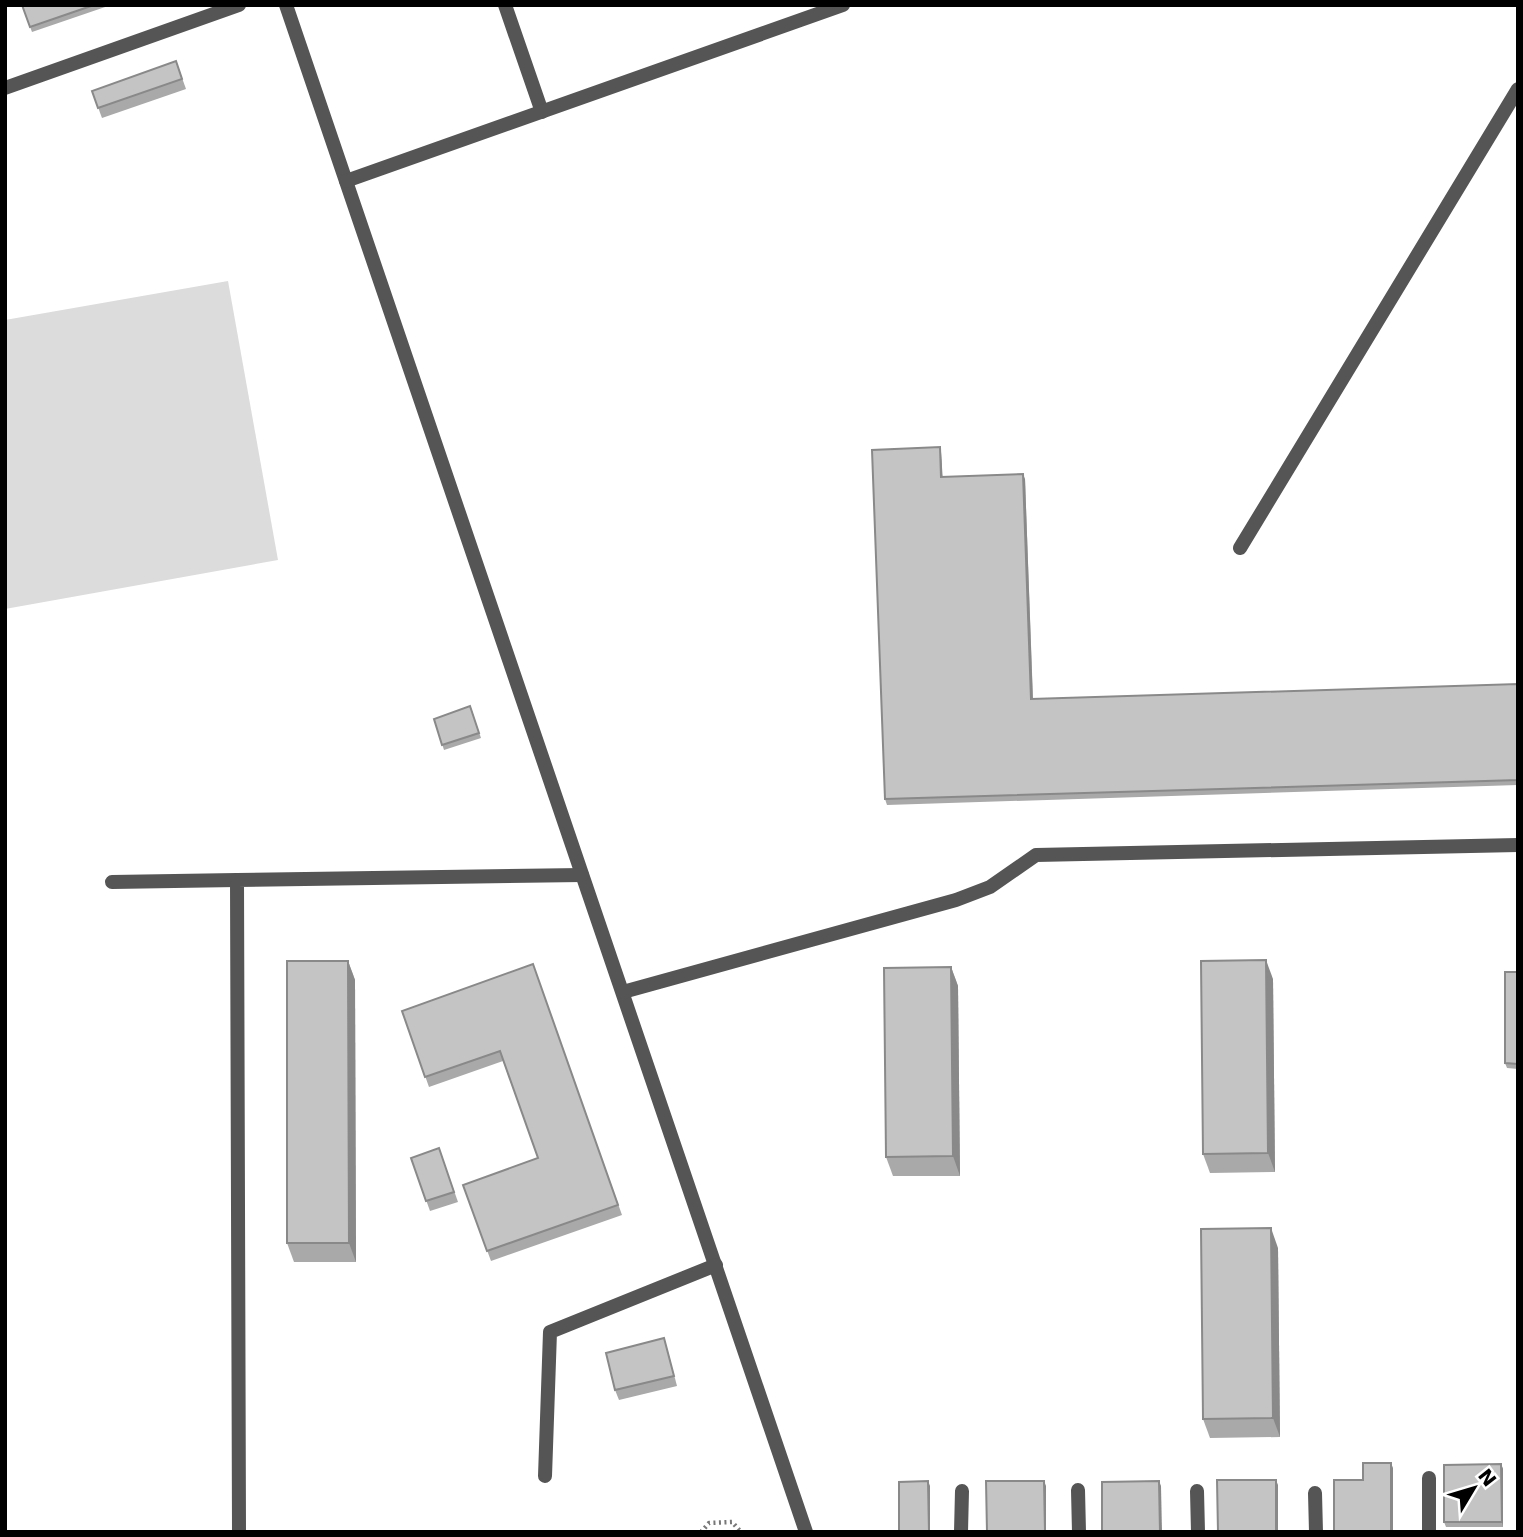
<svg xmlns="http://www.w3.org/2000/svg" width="1523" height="1537" font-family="'DejaVu Sans',sans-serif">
  <rect width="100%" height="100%" fill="#fff"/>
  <!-- grass -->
  <path fill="#dcdcdc" d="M228 281 278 560 5 609V320Z"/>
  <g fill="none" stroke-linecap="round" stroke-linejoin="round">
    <!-- path -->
    <path stroke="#777" stroke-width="4.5" stroke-dasharray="2 3.5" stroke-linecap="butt" d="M701 1532 709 1523 732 1522 741 1532"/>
    <!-- service -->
    <g stroke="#555" stroke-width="14">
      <path d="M286 5 806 1532"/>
      <path d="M505 5 542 112"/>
      <path d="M5 88 239 5"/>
      <path d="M346 181 843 5"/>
      <path d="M1240 548 1518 89"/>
      <path d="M112 882 237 880"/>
      <path d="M623 992 956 900 990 887 1036 855 1518 845"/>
      <path d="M545 1476 550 1332 716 1265"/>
      <path d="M1078 1490 1079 1532"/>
      <path d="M1197 1491 1198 1532"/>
      <path d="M1315 1493 1316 1532"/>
      <path d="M239 1532 237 880 582 875"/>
      <path d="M961 1532 962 1491"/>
      <path d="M1429 1532V1478"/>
    </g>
  </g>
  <!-- wall -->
  <g fill="#a9a9a9">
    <path d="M22 5H111L32 32Z"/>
    <path d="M176 61 186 89 102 118 92 91Z"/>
    <path d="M940 447 941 452 942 477 1025 479 1033 699 1518 684V785L887 805 885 799Z"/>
    <path d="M470 706 481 738 444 750 434 719Z"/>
    <path d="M348 961 355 980 356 1262H294L287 1243Z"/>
    <path d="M533 964 622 1215 491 1261 463 1185 538 1158 503 1061 429 1087 402 1011Z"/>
    <path d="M951 967 958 986 960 1176H893L886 1157Z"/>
    <path d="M1518 972V1069L1507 1068 1505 1063Z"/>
    <path d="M1273 979 1275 1172 1210 1173 1203 1154Z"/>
    <path d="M439 1148 458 1202 430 1211 411 1158Z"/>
    <path d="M1278 1248 1280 1437 1210 1438 1203 1419Z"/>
    <path d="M667 1348 677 1386 619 1400 615 1390Z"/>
    <path d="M1501 1464 1503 1469V1527H1446L1444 1522Z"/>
  </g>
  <!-- shaded-wall -->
  <g fill="#898989">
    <path d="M940 447 941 452 943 482 941 477Z"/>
    <path d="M1023 474 1025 479 1033 704 1031 699Z"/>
    <path d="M1266 960 1273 979 1275 1172 1268 1153Z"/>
    <path d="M348 961 355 980 356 1262 349 1243Z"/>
    <path d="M951 967 958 986 960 1176 953 1156Z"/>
    <path d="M1271 1228 1278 1248 1280 1437 1273 1418Z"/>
    <path d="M1391 1463 1393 1468V1532H1391Z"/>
    <path d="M1501 1464 1503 1469V1527L1502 1522Z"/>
    <path d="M1276 1480 1278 1485V1532H1276Z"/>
    <path d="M928 1481 930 1486V1532H929Z"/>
    <path d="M1044 1481 1046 1486V1532H1045Z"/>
    <path d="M1159 1481 1161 1486 1162 1532H1160Z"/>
  </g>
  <!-- building -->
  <g fill="#c4c4c4" stroke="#898989" stroke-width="2">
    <path d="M22 5H94L30 27Z"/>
    <path d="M176 61 182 79 98 108 92 91Z"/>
    <path d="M940 447 941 477 1023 474 1031 699 1518 684V780L885 799 872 450Z"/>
    <path d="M470 706 479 733 442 745 434 719Z"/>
    <path d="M1266 960 1268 1153 1203 1154 1201 961Z"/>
    <path d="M287 961H348L349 1243H287Z"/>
    <path d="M533 964 618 1205 487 1251 463 1185 538 1158 500 1051 425 1077 402 1011Z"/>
    <path d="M951 967 953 1156 886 1157 884 968Z"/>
    <path d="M1505 972H1518V1064L1505 1063Z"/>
    <path d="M439 1148 454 1192 426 1201 411 1158Z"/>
    <path d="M1271 1228 1273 1418 1203 1419 1201 1229Z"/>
    <path d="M664 1338 674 1376 615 1390 606 1353Z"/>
    <path d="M1363 1463H1391V1532H1334V1480H1363Z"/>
    <path d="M1501 1464 1502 1522H1444V1465Z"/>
    <path d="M1217 1480H1276V1532H1218Z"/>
    <path d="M928 1481 929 1532H899V1482Z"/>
    <path d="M986 1481H1044L1045 1532H987Z"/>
    <path d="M1159 1481 1160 1532H1102V1482Z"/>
  </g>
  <!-- border -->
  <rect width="1523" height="1537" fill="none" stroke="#000000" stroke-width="14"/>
  <!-- north arrow -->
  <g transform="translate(1474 1488) rotate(52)" stroke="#ffffff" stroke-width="5" paint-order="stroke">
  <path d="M0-5L12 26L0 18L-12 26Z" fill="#000000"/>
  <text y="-10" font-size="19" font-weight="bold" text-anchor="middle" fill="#000000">N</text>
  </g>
</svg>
